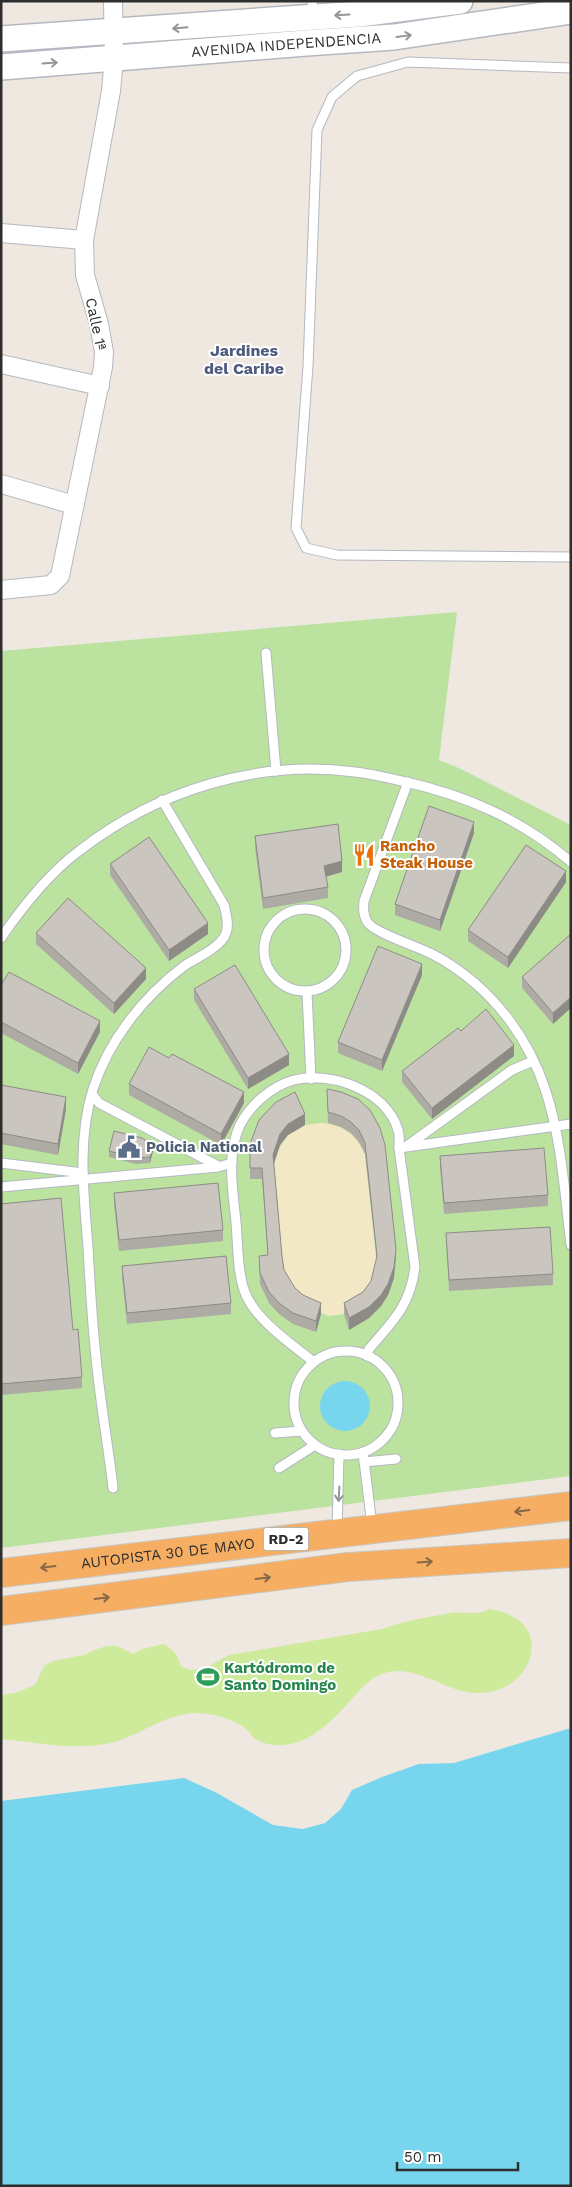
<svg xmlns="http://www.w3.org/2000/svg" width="572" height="2187" font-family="'Work Sans',sans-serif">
  <rect width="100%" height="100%" fill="#eee8e1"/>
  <!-- green -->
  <path fill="#bbe39f" d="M457 612 439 760 461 769 571 825V1476L1 1548V651Z"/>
  <!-- sand -->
  <path fill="#f2e8c5" d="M320 1123C342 1124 356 1134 365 1154L377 1267 375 1280 351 1311 344 1314 329 1316 303 1306 282 1267 273 1166 275 1155 288 1135 305 1125Z"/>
  <!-- pitch -->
  <path fill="#ceea9b" d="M489 1609C557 1618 536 1691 481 1693 446 1695 414 1659 379 1675 368 1680 359 1691 351 1700 334 1719 311 1743 284 1745 274 1746 260 1744 252 1736 250 1733 248 1730 245 1728 231 1718 211 1713 195 1713 162 1715 143 1734 114 1742 77 1752 38 1742 1 1739V1695L15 1693 35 1685 44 1666 53 1661 84 1655 97 1649 107 1646H117L133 1654 142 1649 164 1644C174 1650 178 1656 181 1667L191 1670 205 1668 229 1655 382 1629C404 1621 428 1617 451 1613 464 1611 478 1616 489 1609Z"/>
  <!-- water -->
  <g fill="#77d6ed">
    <circle cx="345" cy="1406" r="25"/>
    <path d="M571 1728V2186H1V1801L184 1778 217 1793 273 1825 303 1829 325 1823 341 1809 352 1790 382 1777 419 1764 454 1763Z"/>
  </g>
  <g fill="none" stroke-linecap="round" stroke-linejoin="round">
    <defs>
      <g id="service">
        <path d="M312 1 314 17"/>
        <path d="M571 68 408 62 357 76 332 97 317 130 308 366 296 528 306 548 337 555 571 557"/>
        <path d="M266 653 276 771"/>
        <path d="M408 782 364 901C363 909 363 916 368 923 375 933 419 947 432 954 448 962 463 973 476 984 558 1057 559 1145 571 1245"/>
        <circle cx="305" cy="950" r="41"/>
        <path d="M1 938C23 906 48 874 79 851 156 791 257 759 355 772 372 774 389 778 406 782 468 796 522 820 571 862"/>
        <path d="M307 992 311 1079"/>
        <path d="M92 1094 99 1103 218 1166"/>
        <path d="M407 1146 512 1070 533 1061"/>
        <path d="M399 1148 571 1124"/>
        <path d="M1 1163 83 1173"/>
        <path d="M1 1187 218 1167 232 1163"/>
        <circle cx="346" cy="1403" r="52"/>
        <path d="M314 1362C291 1344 253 1318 244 1290 237 1269 238 1244 236 1222 233 1191 226 1155 240 1125 250 1105 272 1086 294 1080 331 1071 386 1090 398 1130 400 1135 399 1142 399 1148L415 1267C410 1306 393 1321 369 1349L367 1356"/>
        <path d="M275 1433 302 1431"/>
        <path d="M363 1452 372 1526"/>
        <path d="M364 1462 396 1459"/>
        <path d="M279 1468 315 1445"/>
        <path d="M113 1488C108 1444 100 1401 96 1357 92 1320 90 1284 88 1247 84 1195 77 1140 93 1089 109 1040 143 997 184 966 196 958 212 952 221 941 231 931 227 917 224 905L162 800"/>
        <path d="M337 1532 339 1454"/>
      </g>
      <g id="minor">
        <path d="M1 233 84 240"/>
        <path d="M1 364 100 386"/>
        <path d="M1 484 74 505"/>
        <path d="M1 590 51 585 60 576 103 367 104 352 99 324 85 275 84 240 111 91 114 58 113 1"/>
      </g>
      <g id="secondary">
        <path d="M1 39 359 14 460 1"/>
        <path id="s1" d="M1 67 306 43 394 37 571 11"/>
      </g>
      <g id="trunk">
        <path id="s2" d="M1 1573 571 1506"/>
        <path d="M1 1611 348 1567 571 1553"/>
      </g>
    </defs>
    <!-- service casing -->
    <use href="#service" stroke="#b4b8c0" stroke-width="11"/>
    <!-- minor casing -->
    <use href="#minor" stroke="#b4b8c0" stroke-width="20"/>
    <!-- secondary casing -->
    <use href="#secondary" stroke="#b4b8c0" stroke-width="28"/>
    <!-- trunk casing -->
    <use href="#trunk" stroke="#c9c9c9" stroke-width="30"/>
    <!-- service -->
    <use href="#service" stroke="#fff" stroke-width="9"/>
    <!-- minor -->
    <use href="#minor" stroke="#fff" stroke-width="18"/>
    <!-- secondary -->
    <use href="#secondary" stroke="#fff" stroke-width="25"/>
    <!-- trunk -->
    <use href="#trunk" stroke="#f6ae62" stroke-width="28"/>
  </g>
  <!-- wall -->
  <g fill="#aeaaa4">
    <path d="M474 833 440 931 395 915V904Z"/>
    <path d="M255 836 342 872 326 877 328 887V898L263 909 255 847Z"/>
    <path d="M110 864 208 934 169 961 110 875Z"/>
    <path d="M566 882 508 968 468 941V930Z"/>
    <path d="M36 933 146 979 114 1014 36 944Z"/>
    <path d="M571 934 553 1024 522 988V977Z"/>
    <path d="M422 975 382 1071 338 1053V1042Z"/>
    <path d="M1 985 100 1032 78 1074 1 1033Z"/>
    <path d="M194 989 289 1065 248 1089 194 1000Z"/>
    <path d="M461 1031 514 1056 432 1119 402 1082V1071Z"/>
    <path d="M169 1058 244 1103 221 1145 129 1095V1084Z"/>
    <path d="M1 1085 66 1109 58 1155 1 1144Z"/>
    <path d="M327 1089 358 1099 396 1260 394 1278 388 1295 381 1306 369 1318 349 1330 344 1314V1303L363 1292 371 1281 377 1259 365 1154 359 1142 351 1133 341 1127 328 1123Z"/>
    <path d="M305 1125 288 1135 280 1145 274 1164 282 1256 284 1270 295 1288 321 1314 316 1332 293 1324 279 1314 269 1303 260 1284 259 1256 268 1255 262 1179H250V1144Z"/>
    <path d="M109 1151H153L150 1163 136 1164 109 1157Z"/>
    <path d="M440 1156 548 1195V1206L444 1214 440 1167Z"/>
    <path d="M114 1193 223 1230V1241L119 1251 114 1204Z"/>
    <path d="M1 1204 73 1330 82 1377V1388L1 1395Z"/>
    <path d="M446 1233 553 1274V1285L449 1291Z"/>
    <path d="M122 1266 231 1303V1314L127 1324 122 1277Z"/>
  </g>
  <!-- shaded-wall -->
  <g fill="#8d8b86">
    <path d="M474 822V833L440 931V920Z"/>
    <path d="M342 861V872L324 877V866Z"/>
    <path d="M566 871V882L508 968V957Z"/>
    <path d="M208 923V934L169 961V950Z"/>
    <path d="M422 964V975L382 1071V1060Z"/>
    <path d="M146 968V979L114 1014V1003Z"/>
    <path d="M571 997V1008L553 1024V1013Z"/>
    <path d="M100 1021V1032L78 1074V1063Z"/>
    <path d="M514 1045V1056L432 1119V1108Z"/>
    <path d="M289 1054V1065L248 1089V1078Z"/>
    <path d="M244 1092V1103L221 1145V1134Z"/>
    <path d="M66 1097V1109L58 1155V1144Z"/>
    <path d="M305 1114V1125L288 1135 280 1145 273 1166V1155L280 1134 288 1124Z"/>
    <path d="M153 1145V1151L150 1163V1157Z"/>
    <path d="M396 1249 394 1278 388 1295 381 1306 369 1318 349 1330V1318Z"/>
    <path d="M321 1303V1314L316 1332V1321Z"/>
  </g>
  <!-- building -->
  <g fill="#cac6bf" stroke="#8d8b86">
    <path d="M429 806 474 822 440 920 395 904Z"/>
    <path d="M338 824 342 861 324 866 328 887 263 898 255 836Z"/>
    <path d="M149 837 208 923 169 950 110 864Z"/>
    <path d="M526 845 566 871 508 957 468 930Z"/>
    <path d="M68 898 146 968 114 1003 36 933Z"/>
    <path d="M571 934V997L553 1013 522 977Z"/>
    <path d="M378 946 422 964 382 1060 338 1042Z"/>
    <path d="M235 965 289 1054 248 1078 194 989Z"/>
    <path d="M9 972 100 1021 78 1063 1 1022V985Z"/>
    <path d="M486 1009 514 1045 432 1108 402 1071 458 1028 461 1031Z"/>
    <path d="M149 1047 169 1058 172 1054 244 1092 221 1134 129 1084Z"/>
    <path d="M1 1085 66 1097 58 1144 1 1133Z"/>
    <path d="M327 1089 341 1092 358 1099 370 1110 380 1128 385 1145 396 1249 394 1267 388 1284 381 1295 369 1307 349 1318 344 1303 363 1292 371 1281 377 1256 365 1143 359 1130 351 1122 341 1116 328 1112Z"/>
    <path d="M295 1092 305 1114 288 1124 280 1134 273 1155 282 1256 284 1270 295 1288 303 1295 321 1303 316 1321 293 1313 279 1303 269 1292 260 1273 259 1256 268 1255 262 1168H250V1144L259 1120 276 1102Z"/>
    <path d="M114 1131 142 1138 153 1145 150 1157 136 1158 109 1151Z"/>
    <path d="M544 1148 548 1195 444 1203 440 1156Z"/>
    <path d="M218 1183 223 1230 119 1240 114 1193Z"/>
    <path d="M61 1198 73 1330 78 1329 82 1377 1 1384V1204Z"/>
    <path d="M550 1227 553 1274 449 1280 446 1233Z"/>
    <path d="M226 1256 231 1303 127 1313 122 1266Z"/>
  </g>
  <!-- one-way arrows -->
  <defs><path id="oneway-shaft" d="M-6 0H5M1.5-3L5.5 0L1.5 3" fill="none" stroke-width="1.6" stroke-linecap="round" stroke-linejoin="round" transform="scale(1.25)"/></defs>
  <g stroke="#969696">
    <use href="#oneway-shaft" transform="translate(342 15) rotate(177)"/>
    <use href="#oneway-shaft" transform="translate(180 28) rotate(175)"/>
    <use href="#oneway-shaft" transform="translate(404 36) rotate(-8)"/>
    <use href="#oneway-shaft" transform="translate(50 63) rotate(-4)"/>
    <use href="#oneway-shaft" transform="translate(339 1494) rotate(93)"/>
  </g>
  <g stroke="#886845">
    <use href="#oneway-shaft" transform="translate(522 1511) rotate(173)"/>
    <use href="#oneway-shaft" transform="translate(425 1562) rotate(-4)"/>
    <use href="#oneway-shaft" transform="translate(48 1567) rotate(173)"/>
    <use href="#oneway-shaft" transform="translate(263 1578) rotate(-7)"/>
    <use href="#oneway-shaft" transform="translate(102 1598) rotate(-7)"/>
  </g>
  <!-- icons -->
  <defs>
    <symbol id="restaurant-bare" viewBox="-9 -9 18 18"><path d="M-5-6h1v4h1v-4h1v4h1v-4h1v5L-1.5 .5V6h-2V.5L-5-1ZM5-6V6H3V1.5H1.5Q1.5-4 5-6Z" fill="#e8710a" stroke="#fff" stroke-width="2.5" paint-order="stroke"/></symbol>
    <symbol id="civic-bare" viewBox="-9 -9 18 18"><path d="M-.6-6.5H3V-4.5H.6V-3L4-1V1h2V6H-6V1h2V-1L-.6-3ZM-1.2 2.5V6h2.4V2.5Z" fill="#5c6f8a" stroke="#fff" stroke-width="2.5" paint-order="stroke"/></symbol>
    <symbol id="stadium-bare" viewBox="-9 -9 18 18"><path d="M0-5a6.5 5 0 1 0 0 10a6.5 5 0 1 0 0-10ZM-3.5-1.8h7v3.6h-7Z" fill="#2e9e5b" stroke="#fff" stroke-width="2.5" paint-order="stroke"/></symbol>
  </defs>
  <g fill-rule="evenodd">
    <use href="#restaurant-bare" x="348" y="839" width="32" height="32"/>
    <use href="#civic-bare" x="113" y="1131" width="32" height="32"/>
    <use href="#stadium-bare" x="192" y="1661" width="32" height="32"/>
  </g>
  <g text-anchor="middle" stroke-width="4" stroke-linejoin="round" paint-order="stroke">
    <!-- shield labels -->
    <rect fill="#fff" stroke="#6d6d6d" stroke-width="1" x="263.5" y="1527.5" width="45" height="23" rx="4"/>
    <g font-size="14" font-weight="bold" fill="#2e2e2e">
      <text x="286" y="1544">RD-2</text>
    </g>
    <!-- street labels -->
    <g font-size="15" fill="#2e2e2e" stroke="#fff">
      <text dy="5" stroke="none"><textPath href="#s1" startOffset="286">AVENIDA INDEPENDENCIA</textPath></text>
      <text transform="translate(96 324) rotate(78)" y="5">Calle 1ª</text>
      <text dy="5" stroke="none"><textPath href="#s2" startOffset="168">AUTOPISTA 30 DE MAYO</textPath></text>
    </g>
    <!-- food labels -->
    <g font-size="15" font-weight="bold" fill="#c56008" stroke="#fff" text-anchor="start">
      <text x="380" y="851">Rancho<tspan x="380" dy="17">Steak House</tspan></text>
    </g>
    <!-- service labels -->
    <g font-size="15" font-weight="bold" fill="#4e5e75" stroke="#fff" text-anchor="start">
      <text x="146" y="1152">Policia National</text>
    </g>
    <!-- leisure labels -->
    <g font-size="15" font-weight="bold" fill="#27864d" stroke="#fff" text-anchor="start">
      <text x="224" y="1673">Kartódromo de<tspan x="224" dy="17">Santo Domingo</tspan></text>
    </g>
    <!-- neighbourhood labels -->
    <g font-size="16" font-weight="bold" fill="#4e5a7f" stroke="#fff">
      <text x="244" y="356">Jardines<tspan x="244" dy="18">del Caribe</tspan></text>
    </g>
  </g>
  <!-- border -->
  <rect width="572" height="2187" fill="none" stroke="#2e2e2e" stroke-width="5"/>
  <!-- scale -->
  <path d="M397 2162v8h121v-8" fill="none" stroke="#2e2e2e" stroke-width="2.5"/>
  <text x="404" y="2162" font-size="15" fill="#2e2e2e" stroke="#ffffff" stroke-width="4" paint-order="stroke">50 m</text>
</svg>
